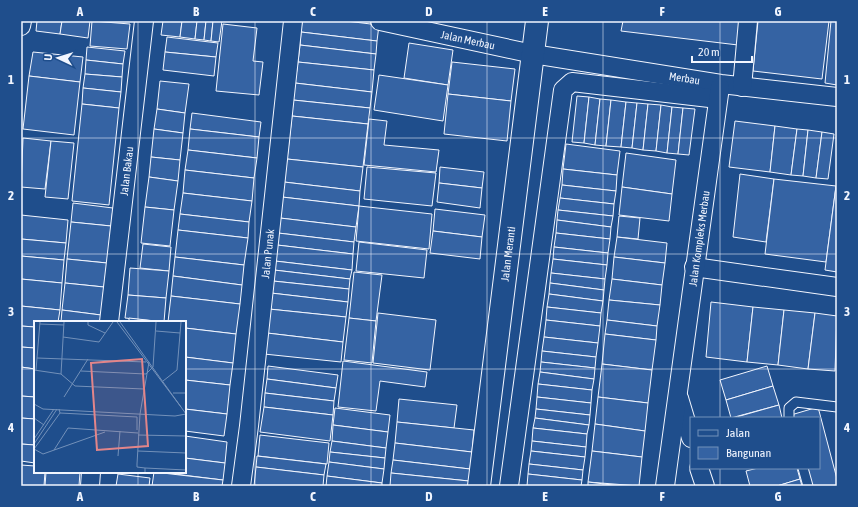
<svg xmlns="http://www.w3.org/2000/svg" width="858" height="507" font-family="'Asap Condensed',sans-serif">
  <rect width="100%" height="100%" fill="#1f4e8c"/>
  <!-- building -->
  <g fill="#3563a3" stroke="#f2f6ff">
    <path d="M37 21H62L60 34 36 31Z"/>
    <path d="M62 21H90L88 38 60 34Z"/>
    <path d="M92 21 130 24 127 49 90 46Z"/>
    <path d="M163 21H182L180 37 161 35Z"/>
    <path d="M182 21H197L195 39 180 37Z"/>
    <path d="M197 21H206L204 40 195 39Z"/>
    <path d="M206 21H213L211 41 204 40Z"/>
    <path d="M213 21H222L219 42 211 41Z"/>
    <path d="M302 21H346L379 25 377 41 301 32Z"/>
    <path d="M623 21H741L738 45 621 31Z"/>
    <path d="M758 21H829L822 79 753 71Z"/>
    <path d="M831 21H837V85L825 83Z"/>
    <path d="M223 24 257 28 253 61 263 62 259 95 216 91Z"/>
    <path d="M301 32 377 41 376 54 300 45Z"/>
    <path d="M167 37 218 43 216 57 165 52Z"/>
    <path d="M409 43 453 50 448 85 404 78Z"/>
    <path d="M300 45 376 54 374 70 298 62Z"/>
    <path d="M87 47 125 51 123 64 86 60Z"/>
    <path d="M33 52 83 57 80 82 29 76Z"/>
    <path d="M165 52 216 57 214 76 163 70Z"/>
    <path d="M86 60 123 64 122 77 85 74Z"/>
    <path d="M298 62 374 70 372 92 295 83Z"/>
    <path d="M452 62 515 69 511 101 448 94Z"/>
    <path d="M85 74 122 77 121 92 83 88Z"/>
    <path d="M379 75 448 85 443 121 374 110Z"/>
    <path d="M29 76 80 82 74 135 23 129Z"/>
    <path d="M160 81 189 84 185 113 157 109Z"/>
    <path d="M295 83 372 92 370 108 293 100Z"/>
    <path d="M83 88 121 92 119 108 82 104Z"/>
    <path d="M448 94 511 101 507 141 444 134Z"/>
    <path d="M577 96 589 97 584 143 572 142Z"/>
    <path d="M589 97 600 99 595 145 584 143Z"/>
    <path d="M600 99 611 100 606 146 595 145Z"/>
    <path d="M293 100 370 108 368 124 292 116Z"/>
    <path d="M611 100 626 102 621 147 606 146Z"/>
    <path d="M626 102 637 103 632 148 621 147Z"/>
    <path d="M637 103 648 104 643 150 632 148Z"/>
    <path d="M82 104 119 108 109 205 72 201Z"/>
    <path d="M648 104 661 105 656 151 643 150Z"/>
    <path d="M661 105 672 107 667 153 656 151Z"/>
    <path d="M672 107 683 108 678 154 667 153Z"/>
    <path d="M683 108 695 109 689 155 678 154Z"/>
    <path d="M157 109 185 113 183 133 154 129Z"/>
    <path d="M192 113 261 122 259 137 190 129Z"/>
    <path d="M292 116 368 124 363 167 287 159Z"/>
    <path d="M369 119 387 121 384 145 439 150 436 172 364 165Z"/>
    <path d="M735 121 775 126 770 172 729 167Z"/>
    <path d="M775 126 797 129 791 175 770 172Z"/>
    <path d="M154 129 183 133 180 160 151 157Z"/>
    <path d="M190 129 259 137 257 158 188 150Z"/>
    <path d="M797 129 808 130 803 176 791 175Z"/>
    <path d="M808 130 822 132 816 178 803 176Z"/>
    <path d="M822 132 834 134 828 179 816 178Z"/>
    <path d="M23 138 51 141 45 189 21 187Z"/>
    <path d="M51 141 74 143 68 199 45 197Z"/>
    <path d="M566 144 620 151 617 175 563 169Z"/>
    <path d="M188 150 257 158 254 178 185 170Z"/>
    <path d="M626 153 676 160 672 194 622 187Z"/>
    <path d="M151 157 180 160 178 181 149 177Z"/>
    <path d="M287 159 363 167 360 191 284 182Z"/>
    <path d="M367 167 436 173 432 206 364 199Z"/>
    <path d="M440 167 484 172 482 188 439 183Z"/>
    <path d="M563 169 617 175 616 191 562 185Z"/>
    <path d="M185 170 254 178 252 201 183 193Z"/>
    <path d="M740 174 774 179 766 242 733 237Z"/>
    <path d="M149 177 178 181 174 210 145 207Z"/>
    <path d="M774 179 836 186 826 262 765 254Z"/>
    <path d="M284 182 360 191 359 206 282 197Z"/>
    <path d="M439 183 482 188 480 208 437 202Z"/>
    <path d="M562 185 616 191 614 204 560 198Z"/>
    <path d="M836 186 837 187V272L825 270Z"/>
    <path d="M622 187 672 194 669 221 619 215Z"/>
    <path d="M183 193 252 201 249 222 180 214Z"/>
    <path d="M282 197 359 206 356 227 280 218Z"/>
    <path d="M560 198 614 204 613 216 558 210Z"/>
    <path d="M73 203 113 208 111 226 71 222Z"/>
    <path d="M359 206 432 214 429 249 356 241Z"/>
    <path d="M145 207 174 210 170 246 141 243Z"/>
    <path d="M435 209 485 215 482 237 433 231Z"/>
    <path d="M558 210 613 216 611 227 557 220Z"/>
    <path d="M180 214 249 222 248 238 178 230Z"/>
    <path d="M21 215 68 220 66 243 21 239Z"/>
    <path d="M619 216 640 218 638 239 617 237Z"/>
    <path d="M280 218 356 227 354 242 278 233Z"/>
    <path d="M557 220 611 227 610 239 556 233Z"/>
    <path d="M71 222 111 226 107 263 67 259Z"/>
    <path d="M178 230 248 238 244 265 175 257Z"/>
    <path d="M433 231 482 237 480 259 430 253Z"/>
    <path d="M278 233 354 242 353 254 277 245Z"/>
    <path d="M556 233 610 239 608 253 554 247Z"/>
    <path d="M617 237 667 243 665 263 614 257Z"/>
    <path d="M21 239 66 243 64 260 21 256Z"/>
    <path d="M359 242 427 250 424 278 356 271Z"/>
    <path d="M143 244 171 247 169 271 140 268Z"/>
    <path d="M277 245 353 254 352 270 275 261Z"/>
    <path d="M554 247 608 253 607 265 553 259Z"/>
    <path d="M21 256 64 260 62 283 21 279Z"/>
    <path d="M175 257 244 265 242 285 173 276Z"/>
    <path d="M614 257 665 263 662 285 612 279Z"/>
    <path d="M67 259 107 263 104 287 65 283Z"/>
    <path d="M553 259 607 265 605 279 551 273Z"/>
    <path d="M275 261 352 270 350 279 274 270Z"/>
    <path d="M130 268 169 271 166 298 128 295Z"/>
    <path d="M274 270 350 279 349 289 273 281Z"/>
    <path d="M354 272 382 275 376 321 349 318Z"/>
    <path d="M551 273 605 279 604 290 550 283Z"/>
    <path d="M173 276 242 285 240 304 171 296Z"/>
    <path d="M21 279 62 283 60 310 21 306Z"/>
    <path d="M612 279 662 285 660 305 609 300Z"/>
    <path d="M273 281 349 289 348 302 271 293Z"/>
    <path d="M65 283 104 287 101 315 62 310Z"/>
    <path d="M550 283 604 290 603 301 549 294Z"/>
    <path d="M271 293 348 302 346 317 269 309Z"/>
    <path d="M549 294 603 301 601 313 547 307Z"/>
    <path d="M128 295 166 298 164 322 125 318Z"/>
    <path d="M171 296 240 304 236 334 185 328V322H168Z"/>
    <path d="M609 300 660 305 657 326 607 320Z"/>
    <path d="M711 302 753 307 747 362 706 357Z"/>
    <path d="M21 306 60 310 58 322H35V327L21 326Z"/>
    <path d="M547 307 601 313 600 326 546 320Z"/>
    <path d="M753 307 784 310 778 365 747 362Z"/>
    <path d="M269 309 346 317 343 342 267 333Z"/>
    <path d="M62 310 101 315V322H61Z"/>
    <path d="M784 310 815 313 808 369 778 365Z"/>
    <path d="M378 313 436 320 430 370 373 363Z"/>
    <path d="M815 313 837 316 835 371 808 369Z"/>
    <path d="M129 318 164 322H129Z"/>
    <path d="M349 318 376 321 372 363 344 360Z"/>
    <path d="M546 320 600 326 598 343 544 337Z"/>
    <path d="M607 320 657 326 656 340 605 334Z"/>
    <path d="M21 326 35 327V348L21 347Z"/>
    <path d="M185 328 236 334 233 363 185 357Z"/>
    <path d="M267 333 343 342 341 362 264 354Z"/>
    <path d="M605 334 656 340 652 370 602 364Z"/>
    <path d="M544 337 598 343 596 357 542 351Z"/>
    <path d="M21 347 35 348V369L21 367Z"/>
    <path d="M542 351 596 357 595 368 541 362Z"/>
    <path d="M185 357 233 363 230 385 185 380Z"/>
    <path d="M343 361 427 372 425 387 380 381 376 411 338 407Z"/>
    <path d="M541 362 595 368 594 379 540 372Z"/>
    <path d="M602 364 652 370 648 403 598 397Z"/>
    <path d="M268 366 338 375 336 388 267 379Z"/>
    <path d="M767 366 773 386 726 400 720 380Z"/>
    <path d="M21 367 35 369V397L21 396Z"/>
    <path d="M540 372 594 379 592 390 538 384Z"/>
    <path d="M267 379 336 388 334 401 265 393Z"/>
    <path d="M185 380 230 385 227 414 185 409Z"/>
    <path d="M538 384 592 390 591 403 537 397Z"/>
    <path d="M773 386 779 405 731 418 726 400Z"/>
    <path d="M265 393 334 401 333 415 264 407Z"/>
    <path d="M21 396 35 397V419L21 418Z"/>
    <path d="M537 397 591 403 590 415 536 409Z"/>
    <path d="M598 397 648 403 645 431 595 424Z"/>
    <path d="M399 399 457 405 454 428 397 422Z"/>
    <path d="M779 405 782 418H733Z"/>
    <path d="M264 407 333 415 330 441 260 432Z"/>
    <path d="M818 407 837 479V486H810L805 468H819V418H792L791 415Z"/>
    <path d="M335 408 390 415 388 432 333 425Z"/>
    <path d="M185 409 227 414 224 436 185 431Z"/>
    <path d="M536 409 590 415 589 425 535 418Z"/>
    <path d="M21 418 35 419V445L21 444Z"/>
    <path d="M535 418 589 425 587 434 533 428Z"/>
    <path d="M397 422 474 430 472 452 395 443Z"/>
    <path d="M595 424 645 431 642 457 592 451Z"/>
    <path d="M333 425 388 432 386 448 332 441Z"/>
    <path d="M533 428 587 434 586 447 532 441Z"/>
    <path d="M260 435 329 443 327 464 258 456Z"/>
    <path d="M185 436 227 442 225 463 185 458Z"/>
    <path d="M332 441 386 448 385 458 330 452Z"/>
    <path d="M532 441 586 447 585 457 531 451Z"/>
    <path d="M395 443 472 452 470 469 393 460Z"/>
    <path d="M21 444 35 445V463L21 461Z"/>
    <path d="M531 451 585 457 583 470 529 464Z"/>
    <path d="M592 451 642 457 639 486 588 482Z"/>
    <path d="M330 452 385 458 384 469 329 462Z"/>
    <path d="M257 456 326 464 324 475 256 467Z"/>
    <path d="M185 458 225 463 223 480 158 472H185Z"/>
    <path d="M393 460 470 469 469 481 391 473Z"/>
    <path d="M329 462 384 469 382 483 327 476Z"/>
    <path d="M529 464 583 470 582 480 528 474Z"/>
    <path d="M21 465 35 466V472H45L44 486H21Z"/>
    <path d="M256 467 324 475 323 486H254Z"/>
    <path d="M758 468H797L800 479 777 486H750L746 471Z"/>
    <path d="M46 472H80L79 486H45Z"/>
    <path d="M154 472 223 480 222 486H152Z"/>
    <path d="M391 473 469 481 468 486H390Z"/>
    <path d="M118 474 150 478 149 486H116Z"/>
    <path d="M528 474 582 480 581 486H527Z"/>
    <path d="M327 476 382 483V486H326Z"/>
    <path d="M800 479 802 486H777Z"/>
    <path d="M588 482 621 486H588Z"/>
  </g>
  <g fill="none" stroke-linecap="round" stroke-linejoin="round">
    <defs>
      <g id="service">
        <path d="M789 418V408L796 402 837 407"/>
        <path d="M803 468 808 486"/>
      </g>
      <g id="minor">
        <path id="s1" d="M380 21 533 54 721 84 837 97"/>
        <path d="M21 26 22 21"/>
        <path d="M742 87 748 21"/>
        <path d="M694 267 837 287"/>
        <path id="s2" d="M109 322 144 21"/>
        <path d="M679 398 691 438"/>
        <path d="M699 468 705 486"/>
        <path d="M90 486 91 472"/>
        <path id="s3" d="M241 486 249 426 293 21"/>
        <path d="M509 486 563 90 572 82 718 99"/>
        <path id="s4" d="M665 486 720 87"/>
      </g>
      <g id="tertiary">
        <path id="s5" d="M479 486 537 21"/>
      </g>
    </defs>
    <!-- service casing -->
    <use href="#service" stroke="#f2f6ff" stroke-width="11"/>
    <!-- minor casing -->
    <use href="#minor" stroke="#f2f6ff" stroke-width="20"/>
    <!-- tertiary casing -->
    <use href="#tertiary" stroke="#f2f6ff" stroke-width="24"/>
    <!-- service -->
    <use href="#service" stroke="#1f4e8c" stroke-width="9"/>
    <!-- minor -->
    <use href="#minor" stroke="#1f4e8c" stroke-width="18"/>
    <!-- tertiary -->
    <use href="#tertiary" stroke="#1f4e8c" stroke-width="22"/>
  </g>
  <!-- grid -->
  <path fill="none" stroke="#f2f6ff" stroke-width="1" stroke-opacity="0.55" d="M138 21V322M255 21V486M371 21V486M487 21V486M603 21V486M720 21V418M21 138H837M21 254H837M21 369H35M185 369H837M720 468V486M138 472V486"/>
  <g text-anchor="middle" stroke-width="3" stroke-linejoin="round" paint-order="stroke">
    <!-- street labels -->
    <g font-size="11" fill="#f2f6ff" stroke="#1f4e8c">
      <text dy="4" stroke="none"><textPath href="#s1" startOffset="90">Jalan Merbau</textPath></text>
      <text dy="4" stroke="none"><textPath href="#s1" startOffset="310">Merbau</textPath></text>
      <text dy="4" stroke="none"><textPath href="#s2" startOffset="152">Jalan Bakau</textPath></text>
      <text dy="4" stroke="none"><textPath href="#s4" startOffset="250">Jalan Kompleks Merbau</textPath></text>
      <text dy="4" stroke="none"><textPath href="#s5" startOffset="234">Jalan Meranti</textPath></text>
      <text dy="4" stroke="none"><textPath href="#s3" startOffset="234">Jalan Punak</textPath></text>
    </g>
  </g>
  <!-- overview -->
  <g transform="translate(34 321)">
    <rect width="152" height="152" fill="#1f4e8c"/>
    <path fill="none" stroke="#7391ba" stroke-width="1" d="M54 1V4L71 12M83 1 147 86M86 1 152 93M6 3 30 4M122 10 146 12M29 16 65 21 79 1M3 37 112 41M0 49 27 53 41 65 110 68M2 49 6 1M47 50 112 53 119 46 122 1M27 53 30 1M129 60 143 49 147 1M139 72H152M30 76 54 38M0 83 9 88 141 95 152 93M25 88 26 92 103 96V109M0 97 10 104M104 114 152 115M0 118 20 88M0 123 23 88M0 128 9 133 71 111M0 128 26 92M20 129 34 107 104 112M104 130 152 132M84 135 86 110M111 147 152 149M111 151V147L103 146V143L106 93 115 41"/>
    <path fill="#e38589" fill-opacity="0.15" stroke="#e38589" stroke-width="2" d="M108 38 114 125 63 129 57 42Z"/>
    <rect width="152" height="152" fill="none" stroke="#f2f6ff" stroke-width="2"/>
  </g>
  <!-- border -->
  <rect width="858" height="507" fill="none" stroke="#1f4e8c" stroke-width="44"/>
  <!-- legend -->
  <rect x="690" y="417" width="130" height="52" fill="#1f4e8c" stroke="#7391ba"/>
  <rect x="698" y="430" width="20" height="6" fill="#1f4e8c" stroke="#7391ba"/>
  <text x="726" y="437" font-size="12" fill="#f2f6ff">Jalan</text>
  <rect x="698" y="447" width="20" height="12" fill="#3563a3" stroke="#7391ba"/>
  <text x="726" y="457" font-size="12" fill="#f2f6ff">Bangunan</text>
  <!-- north arrow -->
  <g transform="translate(58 58) rotate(274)" stroke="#1f4e8c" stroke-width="3" paint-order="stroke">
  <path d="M0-3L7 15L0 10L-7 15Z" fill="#f2f6ff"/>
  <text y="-6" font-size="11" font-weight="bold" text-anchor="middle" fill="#f2f6ff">U</text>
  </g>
  <!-- scale -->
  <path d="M692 56v6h60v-6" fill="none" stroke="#f2f6ff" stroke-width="2"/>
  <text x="698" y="56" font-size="12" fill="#f2f6ff" stroke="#1f4e8c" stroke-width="3" paint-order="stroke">20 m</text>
  <rect x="22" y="22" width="814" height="463" fill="none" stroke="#f2f6ff" stroke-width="1.5"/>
  <g font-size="13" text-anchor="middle" font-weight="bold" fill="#f2f6ff">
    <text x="80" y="16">A</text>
    <text x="196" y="16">B</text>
    <text x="313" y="16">C</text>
    <text x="429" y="16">D</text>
    <text x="545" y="16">E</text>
    <text x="662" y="16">F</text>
    <text x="778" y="16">G</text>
    <text x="11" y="84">1</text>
    <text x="847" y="84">1</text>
    <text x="11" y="200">2</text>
    <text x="847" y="200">2</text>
    <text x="11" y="316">3</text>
    <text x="847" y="316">3</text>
    <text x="11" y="432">4</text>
    <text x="847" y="432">4</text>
    <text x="80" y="501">A</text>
    <text x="196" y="501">B</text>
    <text x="313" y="501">C</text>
    <text x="429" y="501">D</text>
    <text x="545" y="501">E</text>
    <text x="662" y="501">F</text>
    <text x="778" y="501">G</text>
  </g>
</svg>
